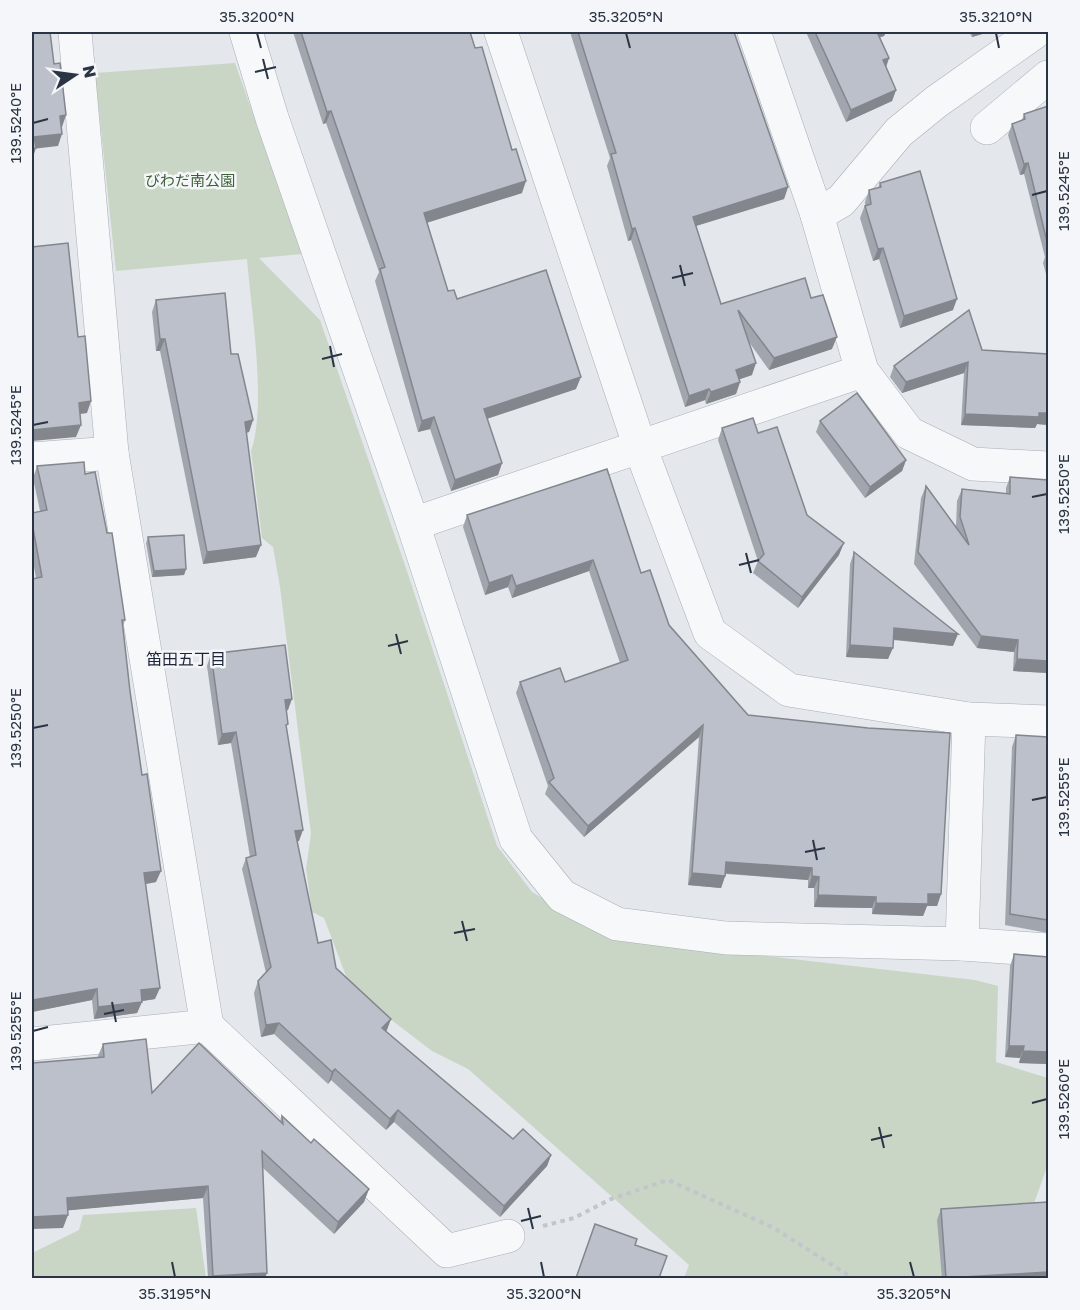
<svg xmlns="http://www.w3.org/2000/svg" width="1080" height="1310" font-family="'Golos Text','Noto Sans JP',sans-serif">
  <rect width="100%" height="100%" fill="#e4e7ec"/>
  <!-- green -->
  <g fill="#c9d6c5">
    <path d="M235 63 302 254 259 258 320 320 406 568 497 846 532 892 580 921 652 943 975 980 998 986 996 1062 1048 1078V1164L1014 1260 989 1278H684L689 1265 468 1069 432 1051 351 989 324 918 312 912 306 869 311 834 280 587 273 547 262 538 251 451C267 406 251 309 247 259L116 271 95 73Z"/>
    <path d="M196 1208 206 1278H32V1253L79 1230 83 1215Z"/>
  </g>
  <g fill="none" stroke-linecap="round" stroke-linejoin="round">
    <defs>
      <g id="minor">
        <path d="M75 32 112 453 207 1026"/>
        <path d="M246 32 272 118 413 524 516 839 562 896 617 924 726 938 962 944 1048 950"/>
        <path d="M501 32 640 447 710 633 789 690 969 719 1048 722"/>
        <path d="M754 32 817 215 862 371 909 433 973 464 1048 468"/>
        <path d="M987 128 1048 77"/>
        <path d="M817 215 841 201 899 132 936 102 1035 32"/>
        <path d="M32 459 112 453"/>
        <path d="M413 524 862 371"/>
        <path d="M962 944 969 719"/>
        <path d="M32 1044 207 1026 447 1251 508 1236"/>
      </g>
    </defs>
    <!-- minor casing -->
    <use href="#minor" stroke="#a9aeb7" stroke-width="34"/>
    <!-- path -->
    <path stroke="#c2c5cb" stroke-width="4" stroke-dasharray="4.5 4.5" stroke-linecap="butt" d="M543 1226 574 1218 611 1199 668 1180 772 1227 853 1278"/>
    <!-- minor -->
    <use href="#minor" stroke="#f7f8fa" stroke-width="33"/>
  </g>
  <!-- wall -->
  <g fill="#a1a5ae">
    <path d="M293 32H470L522 193 427 222 448 291 457 299 576 389 487 419 502 463 498 475 451 491 430 429 418 432 375 281 379 272 326 123 323 124Z"/>
    <path d="M570 32H734L788 187 784 199 696 226 721 304 811 298 832 349 769 370 749 342 752 375 739 379 740 382 736 394 706 404 705 400 685 407 631 240 628 241 607 166 610 158Z"/>
    <path d="M806 32H886L884 36 880 37 889 58 886 67 896 90 892 101 846 122Z"/>
    <path d="M969 32H989L972 37Z"/>
    <path d="M1048 106V281L1043 263 1045 257 1024 174 1020 175 1008 135 1012 124 1022 120 1024 114Z"/>
    <path d="M880 183 953 310 900 328 879 259 873 261 860 218 865 205V202L869 190 878 188Z"/>
    <path d="M156 300 231 354 253 420 249 432 246 433 256 557 203 564 160 351H156L152 312Z"/>
    <path d="M982 350 1048 354V425L1037 424 1035 428 961 425 964 373 902 393 890 377 894 366Z"/>
    <path d="M820 421 906 460 902 471 865 498 816 432Z"/>
    <path d="M722 428 758 433 807 515 839 555 798 608 753 573 758 561 718 440Z"/>
    <path d="M37 466 85 474 125 620 123 626 130 691 156 882 146 884 155 999 142 1001 137 1013 94 1019 92 1000 32 1012V579L36 578 32 556V513L40 511 33 478Z"/>
    <path d="M1010 477 1048 673 1013 671 1014 652 977 648 914 564 921 498 926 486 956 527 957 501 962 489 1006 494V488Z"/>
    <path d="M467 515 641 573 669 625 748 715 941 894 937 906H927L923 916 872 914V908L814 907V888H808V880L726 874 721 888 688 885 699 737 584 837 545 794 548 786 516 693 520 682H565L620 663 589 571 512 598 508 587 485 595 463 527Z"/>
    <path d="M148 537 186 569 184 575 152 577 146 543Z"/>
    <path d="M854 552 953 646 893 640 888 659 846 657 850 564Z"/>
    <path d="M211 654 288 710 286 711 287 729 299 841H297L318 943 336 968 387 1030 386 1031 513 1139 551 1155 547 1166 500 1217 394 1122 386 1130 331 1080 328 1084 274 1034 261 1037 254 993 258 981 266 973 242 869 246 858 250 857 231 743 218 745 207 666Z"/>
    <path d="M1016 735 1048 737V933L1005 925 1012 747Z"/>
    <path d="M1014 954 1048 957V1064L1019 1063 1020 1058 1005 1057 1010 966Z"/>
    <path d="M103 1044 152 1093 280 1121 282 1116 311 1143 369 1189 364 1202 334 1234 263 1168 265 1278H208L203 1198 68 1210 63 1228 98 1056Z"/>
    <path d="M941 1209 1048 1278H942L937 1220Z"/>
  </g>
  <!-- shaded-wall -->
  <g fill="#83868d">
    <path d="M874 32H886L884 36 871 40Z"/>
    <path d="M974 32H989L972 37Z"/>
    <path d="M889 58 885 70 883 60Z"/>
    <path d="M896 90 892 101 846 122 851 110Z"/>
    <path d="M331 111 326 123 323 124 327 112Z"/>
    <path d="M66 115 62 127 55 128 60 116Z"/>
    <path d="M62 134 58 146 32 149 34 137Z"/>
    <path d="M36 148 32 160V149Z"/>
    <path d="M1028 163 1024 174 1020 175 1024 164Z"/>
    <path d="M526 181 522 193 420 225 424 213Z"/>
    <path d="M788 187 784 199 689 228 693 217Z"/>
    <path d="M635 228 631 240 628 241 632 229Z"/>
    <path d="M883 248 879 259 873 261 878 249Z"/>
    <path d="M957 299 953 310 900 328 904 316Z"/>
    <path d="M837 337 832 349 769 370 774 358Z"/>
    <path d="M160 339H165L160 351H156Z"/>
    <path d="M968 362 964 373 902 393 906 382Z"/>
    <path d="M756 363 752 375 732 382 736 370Z"/>
    <path d="M581 377 576 389 480 421 484 409Z"/>
    <path d="M740 382 736 394 706 404 711 392Z"/>
    <path d="M709 389 705 400 685 407 689 396Z"/>
    <path d="M91 401 87 413 74 415 79 403Z"/>
    <path d="M1039 413H1048V425L1037 424 1035 428 961 425 965 414Z"/>
    <path d="M434 417 430 429 418 432 422 421Z"/>
    <path d="M253 420 249 432 240 434 245 422Z"/>
    <path d="M81 425 76 437 32 441V430Z"/>
    <path d="M906 460 902 471 865 498 870 487Z"/>
    <path d="M502 463 498 475 451 491 455 480Z"/>
    <path d="M844 543 839 555 798 608 802 597Z"/>
    <path d="M261 545 256 557 203 564 207 552Z"/>
    <path d="M593 560 589 571 512 598 516 586Z"/>
    <path d="M186 569 184 575 152 577 154 571Z"/>
    <path d="M512 575 508 587 485 595 489 583Z"/>
    <path d="M894 628 958 634 953 646 889 639Z"/>
    <path d="M981 636 1018 640 1014 652 977 648Z"/>
    <path d="M850 645 893 648 888 659 846 657Z"/>
    <path d="M1017 659 1048 661V673L1013 671Z"/>
    <path d="M292 699 288 710 281 711 285 700Z"/>
    <path d="M703 725 699 737 584 837 588 826Z"/>
    <path d="M236 732 231 743 218 745 222 734Z"/>
    <path d="M303 830 299 841 291 842 295 831Z"/>
    <path d="M726 862 812 868 808 880 722 873Z"/>
    <path d="M161 871 156 882 140 885 144 873Z"/>
    <path d="M692 873 725 876 721 888 688 885Z"/>
    <path d="M812 876 819 877 814 888H808Z"/>
    <path d="M928 894H941L937 906H927L923 916 872 914 876 903Z"/>
    <path d="M818 895 876 897 872 908 814 907Z"/>
    <path d="M160 988 155 999 136 1002 141 990Z"/>
    <path d="M97 989 92 1000 32 1012V1006L33 1000Z"/>
    <path d="M142 1002 137 1013 94 1019 98 1007Z"/>
    <path d="M391 1019 387 1030 378 1040 382 1028Z"/>
    <path d="M279 1023 274 1034 261 1037 266 1025Z"/>
    <path d="M1009 1046H1024L1020 1058 1005 1057Z"/>
    <path d="M1023 1051 1048 1052V1064L1019 1063Z"/>
    <path d="M335 1069 331 1080 328 1084 332 1072Z"/>
    <path d="M398 1110 394 1122 386 1130 390 1119Z"/>
    <path d="M551 1155 547 1166 500 1217 504 1206Z"/>
    <path d="M208 1186 203 1198 62 1211 67 1198Z"/>
    <path d="M369 1189 364 1202 334 1234 338 1222Z"/>
    <path d="M68 1215 63 1228 32 1229V1217Z"/>
    <path d="M1048 1272V1278H951Z"/>
    <path d="M267 1273 265 1278H211L213 1276Z"/>
  </g>
  <!-- building -->
  <g fill="#bbc0ca" stroke="#83868d" stroke-width="1.5">
    <path d="M32 32H50L54 64 60 63 66 115 60 116 62 134 34 137 36 148 32 149Z"/>
    <path d="M301 32H470L475 48 482 47 512 150 516 149 526 181 424 213 448 291 454 290 457 299 546 270 581 377 484 409 502 463 455 480 434 417 422 421 380 269 385 267 331 111 327 112Z"/>
    <path d="M578 32H734L788 187 693 217 721 304 805 278 811 298 823 295 837 337 774 358 738 310 756 363 736 370 740 382 711 392 709 389 689 396 635 228 632 229 611 154 616 153Z"/>
    <path d="M815 32H877L889 58 883 60 896 90 851 110Z"/>
    <path d="M1048 106V246L1028 163 1024 164 1012 124 1025 119 1024 114Z"/>
    <path d="M920 171 957 299 904 316 883 248 878 249 865 206 871 204 869 190 881 187 880 183Z"/>
    <path d="M68 243 78 337 85 336 91 401 79 403 81 425 32 430V247Z"/>
    <path d="M225 293 231 354H238L253 420 245 422 261 545 207 552 165 339H160L156 300Z"/>
    <path d="M969 310 982 350 1048 354V413H1039V417L965 414 968 362 906 382 894 366Z"/>
    <path d="M857 393 906 460 870 487 820 421Z"/>
    <path d="M753 418 758 433 777 427 807 515 844 543 802 597 758 561 764 554 722 428Z"/>
    <path d="M84 462 85 474 95 472 107 533H112L125 620H122L130 691 142 775 147 774 161 871 144 873 160 988 141 990 142 1002 98 1007 97 989 33 1000 32 990V579L42 577 32 523V513L47 510 37 466Z"/>
    <path d="M607 469 641 573 650 570 669 625 748 715 868 728 950 733 941 894H928V904L876 903V897L818 895 819 877 812 876V868L726 862 725 876 692 873 703 725 588 826 549 782 554 778 520 682 560 668 565 682 628 660 593 560 516 586 512 575 489 583 467 515Z"/>
    <path d="M1010 477 1048 480V661L1017 659 1018 640 981 636 918 552 926 486 969 545 960 517 962 489 1010 494Z"/>
    <path d="M184 535 186 569 154 571 148 537Z"/>
    <path d="M854 552 958 634 894 628 893 648 850 645Z"/>
    <path d="M285 645 292 699 285 700 288 724 286 725 303 830 295 831 318 943 331 940 336 968 391 1019 382 1028 513 1139 523 1129 551 1155 504 1206 398 1110 390 1119 335 1069 332 1072 279 1023 266 1025 258 981 271 967 246 858 256 855 236 732 222 734 211 654Z"/>
    <path d="M1016 735 1048 737V920L1010 914Z"/>
    <path d="M1014 954 1048 957V1052L1023 1051 1024 1046H1009Z"/>
    <path d="M146 1039 152 1093 199 1043 283 1124 282 1116 311 1143 314 1139 369 1189 338 1222 262 1151 267 1273 213 1276 208 1186 67 1198 68 1215 32 1217V1063L104 1057 103 1044Z"/>
    <path d="M1048 1202V1272L946 1278 941 1209Z"/>
    <path d="M595 1224 637 1239 635 1245 667 1256 659 1278H576Z"/>
  </g>
  <!-- ticks -->
  <path fill="none" stroke="#2b3445" stroke-width="2" d="M257 33 261 48M626 33 630 48M996 33 999 48M263 59 268 79M255 72 276 67M33 123 48 119M1032 195 1047 191M680 265 685 286M672 278 693 273M330 346 334 367M322 359 342 354M33 425 48 422M1032 497 1047 494M746 553 751 573M739 565 759 560M396 634 401 654M388 646 408 641M33 728 48 725M1032 800 1047 797M813 840 817 860M805 852 825 848M462 921 467 941M454 933 475 929M112 1002 116 1022M104 1014 124 1010M33 1031 48 1027M1032 1103 1047 1099M879 1127 884 1148M871 1140 892 1135M528 1208 533 1229M521 1221 541 1216M172 1262 175 1277M541 1262 544 1277M910 1262 914 1277"/>
  <g text-anchor="middle" stroke-width="5" stroke-linejoin="round" paint-order="stroke">
    <!-- park labels -->
    <g font-size="15" fill="#3f6138" stroke="#f4f6f9">
      <text x="190" y="186">びわだ南公園</text>
    </g>
    <!-- neighbourhood labels -->
    <g font-size="16" fill="#1d2536" stroke="#f4f6f9">
      <text x="186" y="665">笛田五丁目</text>
    </g>
  </g>
  <!-- border -->
  <rect width="1080" height="1310" fill="none" stroke="#f4f6f9" stroke-width="66"/>
  <!-- north arrow -->
  <g transform="translate(75 75) rotate(77)" stroke="#f4f6f9" stroke-width="4.5" paint-order="stroke">
  <path d="M0-4.5L10 22L0 15L-10 22Z" fill="#2b3445"/>
  <text y="-9" font-size="16" font-weight="bold" text-anchor="middle" fill="#2b3445">N</text>
  </g>
  <rect x="33" y="33" width="1014" height="1244" fill="none" stroke="#2b3445" stroke-width="2"/>
  <g font-size="15" text-anchor="middle" fill="#2b3445">
    <text x="257" y="22">35.3200°N</text>
    <text x="626" y="22">35.3205°N</text>
    <text x="996" y="22">35.3210°N</text>
    <text transform="translate(16 123) rotate(-90)" y="5">139.5240°E</text>
    <text transform="translate(1064 191) rotate(-90)" y="5">139.5245°E</text>
    <text transform="translate(16 425) rotate(-90)" y="5">139.5245°E</text>
    <text transform="translate(1064 494) rotate(-90)" y="5">139.5250°E</text>
    <text transform="translate(16 728) rotate(-90)" y="5">139.5250°E</text>
    <text transform="translate(1064 797) rotate(-90)" y="5">139.5255°E</text>
    <text transform="translate(16 1031) rotate(-90)" y="5">139.5255°E</text>
    <text transform="translate(1064 1099) rotate(-90)" y="5">139.5260°E</text>
    <text x="175" y="1299">35.3195°N</text>
    <text x="544" y="1299">35.3200°N</text>
    <text x="914" y="1299">35.3205°N</text>
  </g>
</svg>
